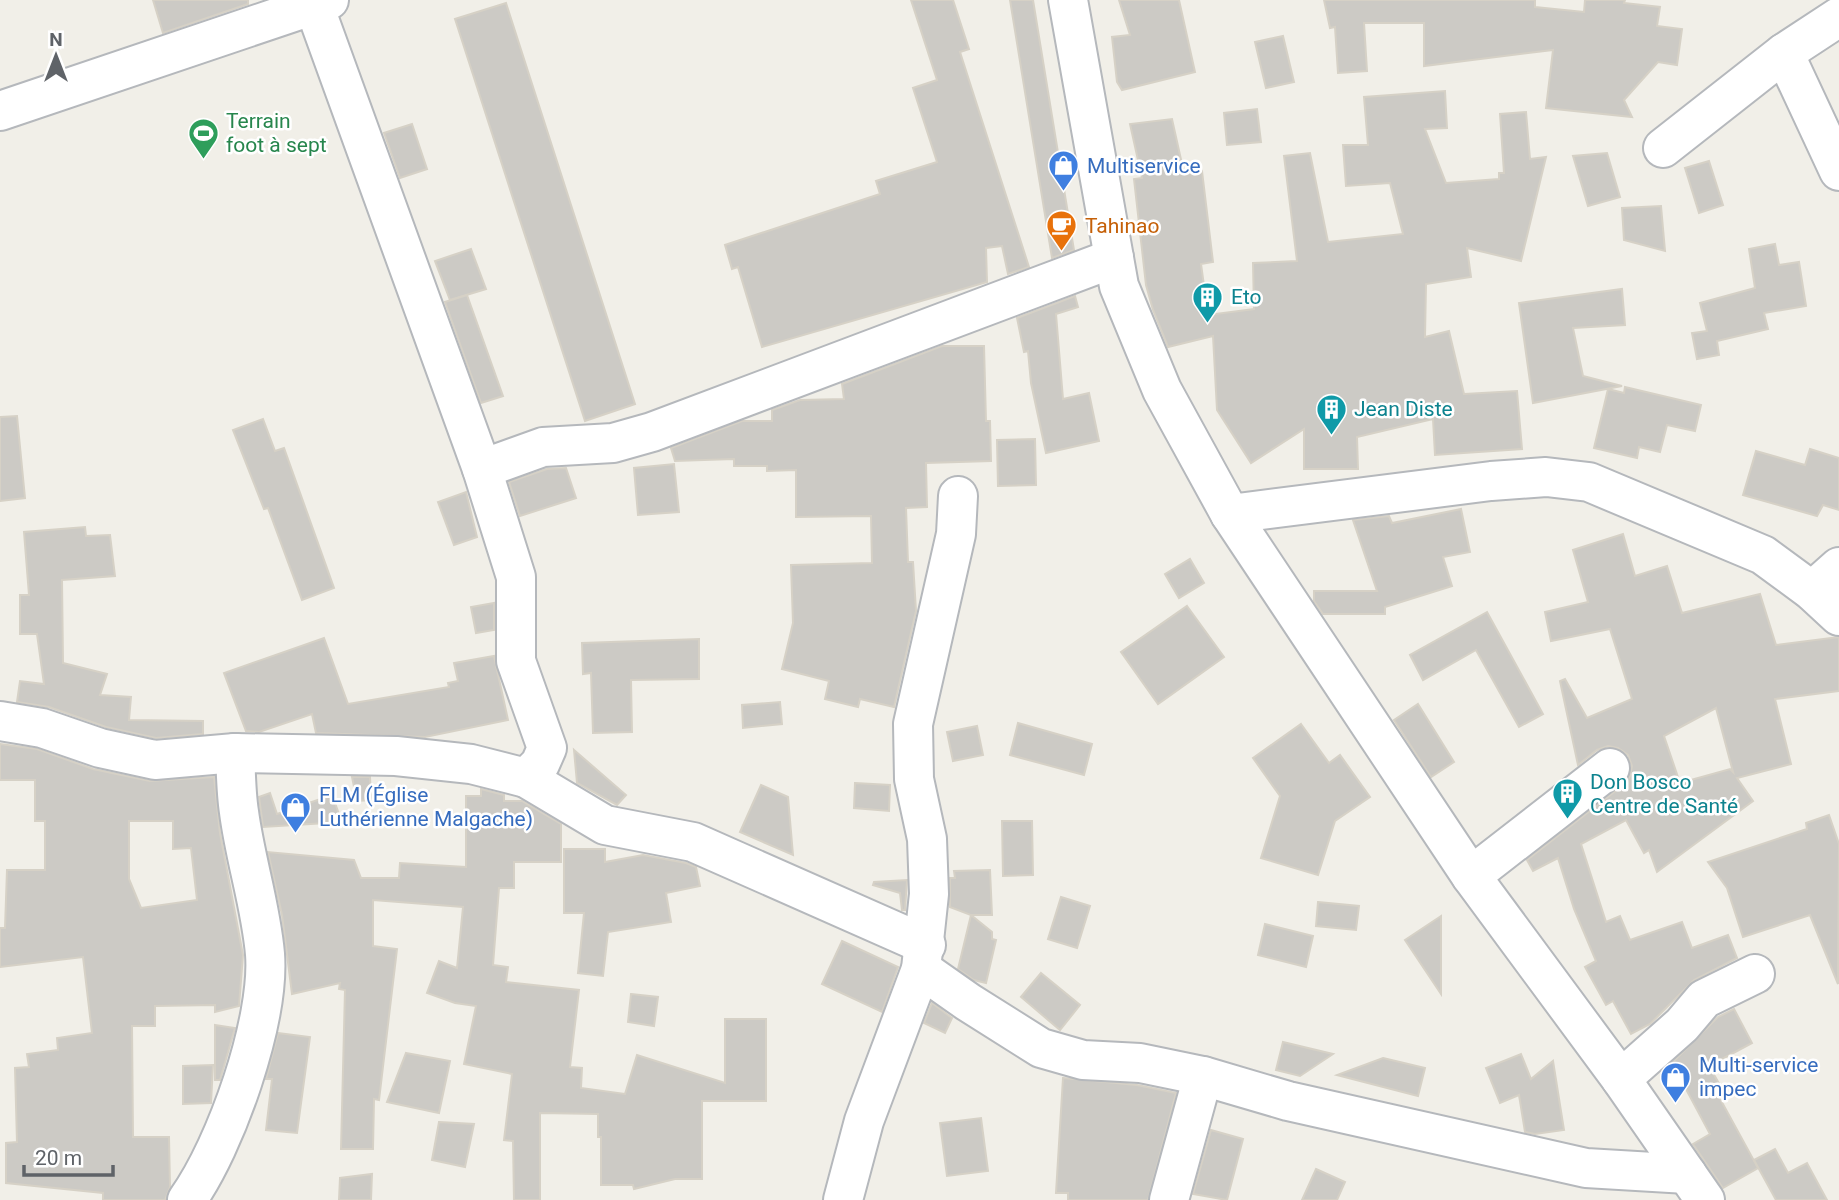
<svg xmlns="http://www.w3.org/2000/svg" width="1839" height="1200" font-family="Roboto,sans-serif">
  <rect width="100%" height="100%" fill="#f1efe8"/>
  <!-- building -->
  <g fill="#cccac5" stroke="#d6d1c6" stroke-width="2" fill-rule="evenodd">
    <path d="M153 0H248V4L163 33Z"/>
    <path d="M911 0H953L969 49 960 52 1029 267 1008 274 1002 246 986 248 987 282 762 347 738 267 732 269 725 245 880 194 876 181 937 162 913 88 937 80Z"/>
    <path d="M1010 0H1033L1074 250 1052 258Z"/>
    <path d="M1119 0H1179L1195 72 1122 90 1117 82 1112 37 1130 35Z"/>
    <path d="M1324 0H1535V7L1584 12 1585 0H1625L1624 3 1660 7 1657 26 1682 29 1677 65 1658 62 1624 100 1632 117 1546 108 1553 50 1424 66V23H1364L1367 71 1338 73 1335 27 1330 28Z"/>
    <path d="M506 3 635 404 585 421 455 19Z"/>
    <path d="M1283 36 1294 82 1266 88 1255 42Z"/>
    <path d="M1445 91 1447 128 1425 129 1446 183 1499 179V173H1504L1500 114 1526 112 1530 159 1546 157 1521 261 1467 248 1471 277 1426 284 1425 337 1449 331 1464 394 1517 391 1522 449 1435 455 1433 419 1357 437 1358 469H1304V429L1251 463 1217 410 1213 336 1168 347 1153 310 1146 285 1134 179 1142 178 1130 124 1172 119 1184 173 1202 171 1213 262 1201 264 1208 315 1254 309 1253 263 1297 261 1284 156 1310 153 1328 242 1403 234 1390 183 1346 186 1343 145H1368L1364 97Z"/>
    <path d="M1257 109 1261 142 1227 145 1224 113Z"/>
    <path d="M412 124 427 169 400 178 384 133Z"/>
    <path d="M1607 153 1620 197 1588 206 1573 156Z"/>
    <path d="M1709 161 1723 205 1699 213 1685 168Z"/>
    <path d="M1661 206 1665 251 1624 240 1622 208Z"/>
    <path d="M1775 244 1779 265 1799 262 1806 306 1764 313 1768 329 1717 341 1719 355 1697 359 1692 333 1707 331 1700 303 1755 288 1749 249Z"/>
    <path d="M471 249 486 289 450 300 435 261Z"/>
    <path d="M1622 289 1625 325 1573 328 1583 376 1622 386 1533 403 1519 303Z"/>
    <path d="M467 295 503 396 481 403 445 302Z"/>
    <path d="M1075 296 1078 307 1056 314 1063 399 1089 393 1099 441 1046 453 1031 383 1028 351 1024 352 1017 318Z"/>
    <path d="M942 346H984L986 421H990L991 461 926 463 927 507 906 508 908 562H913L916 611 894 707 860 699 858 707 825 699 829 681 782 669 793 623 791 565 872 563 871 516 796 517V470L767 471V466H734V459L675 461 671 448 742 421H772V410L800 400 844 399 842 384Z"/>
    <path d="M1625 387 1701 405 1695 431 1667 425 1660 452 1639 447 1637 458 1594 448 1608 389 1624 393Z"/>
    <path d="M17 416 25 498 0 501V417Z"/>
    <path d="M263 419 275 451 284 448 334 588 302 600 268 508 264 509 233 430Z"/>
    <path d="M1035 439 1036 485 998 486 997 440Z"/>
    <path d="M1810 449 1839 458V510L1823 505 1817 516 1743 495 1756 451 1805 465Z"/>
    <path d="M674 464 679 512 638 515 634 468Z"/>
    <path d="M566 468 576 498 520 516 509 482 547 469Z"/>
    <path d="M466 492 477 537 454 545 438 502Z"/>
    <path d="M1461 509 1470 552 1443 557 1452 586 1385 607V614H1323L1314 601V591H1377L1353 520 1389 516 1392 523Z"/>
    <path d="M85 527 86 536 110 535 115 576 62 580 63 663 107 674 100 695 131 697 129 720 203 721V734L156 738 106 727 49 707 17 702 20 681 44 684 37 634H20V595H29L24 532Z"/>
    <path d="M1623 534 1635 576 1667 566 1682 613 1760 594 1776 645 1839 637V691L1775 699 1791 764 1737 778 1753 801 1657 872 1649 850 1644 853 1626 820 1581 844 1606 922 1620 916 1630 940 1682 922 1692 948 1728 935 1737 958 1694 980 1650 1024 1631 1034 1613 1001 1606 1005 1585 967 1596 961 1574 909 1558 858 1533 871 1527 860 1623 785 1630 776 1632 766 1628 755 1618 748 1608 746 1597 750 1578 765 1560 681 1565 679 1587 718 1632 699 1610 629 1551 641 1545 612 1588 602 1573 550ZM1716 708 1733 772 1730 769 1680 783 1664 736Z"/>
    <path d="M1190 559 1204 583 1179 598 1165 574Z"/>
    <path d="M494 603V630L476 633 471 607Z"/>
    <path d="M1187 606 1224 657 1158 704 1121 652Z"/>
    <path d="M1487 612 1543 714 1519 727 1476 650 1423 680 1410 655Z"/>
    <path d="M324 638 348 704 449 687 448 683 458 681 454 663 494 656 508 720 425 737 316 733 312 714 259 732 246 731 224 673Z"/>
    <path d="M699 639V679L631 680 632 732 593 733 591 673 583 674 582 643Z"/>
    <path d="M780 702 782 724 743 728 742 705Z"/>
    <path d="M1418 704 1454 762 1431 777 1394 720Z"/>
    <path d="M1018 723 1092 744 1084 775 1010 755Z"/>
    <path d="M1301 724 1329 763 1340 755 1370 797 1335 821 1318 875 1261 858 1280 796 1253 758Z"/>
    <path d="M977 726 983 755 953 761 947 732Z"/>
    <path d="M0 744 37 749 93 769 150 781 214 777 220 833 243 955 239 1006 215 1012V1005L155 1006V1026H132L133 1137H169L170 1187 165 1200H103V1193L6 1183V1143L17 1142 15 1068 29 1067 27 1054 58 1050 57 1038 92 1033 83 957 0 967V928H5L7 870H45V821H35V780H0ZM129 821H173V849L191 848 197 900 141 908 129 879Z"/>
    <path d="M574 750 626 795 617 805 577 783Z"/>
    <path d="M352 777H370L371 800 357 801Z"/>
    <path d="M855 783 890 785 889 811 854 808Z"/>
    <path d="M761 785 788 797 793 855 740 832Z"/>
    <path d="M481 789 504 795V801H522L561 824V862H514V888H499L493 965 508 967 506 982 579 990 570 1067 582 1068 581 1088 625 1094 637 1055 725 1083V1019H766V1101H702V1179H675L634 1189 633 1185H601V1137H598V1114L540 1113V1200H514L513 1141 504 1140 512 1074 464 1064 476 1006 455 1003 427 993 439 961 457 968 463 907 373 900V946L397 949 379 1100 374 1099 373 1149H341L345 990 339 989 340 983 292 994 282 915 268 852 354 860 361 878H399L400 863 466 867V796H481Z"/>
    <path d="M270 793 277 814 332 795 342 822 263 827 259 797Z"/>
    <path d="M1829 815 1839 844 1838 984 1810 915 1743 937 1727 888 1708 862 1807 829 1806 823Z"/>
    <path d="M1002 821H1032L1033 875 1003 876Z"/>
    <path d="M564 849H605V862L643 855 686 863 696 867 700 886 666 893 671 922 608 932 603 976 578 973 584 913H564Z"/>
    <path d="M990 870 992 915H971L992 932V939L996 940 986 983 974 980 958 969 971 915 950 907V878H955L954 871Z"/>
    <path d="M907 880 905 910H902L900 893 873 885 874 882Z"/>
    <path d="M1061 897 1090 906 1077 948 1048 939Z"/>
    <path d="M1318 902 1359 906 1356 930 1316 926Z"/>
    <path d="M1441 916V994L1405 940Z"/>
    <path d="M1265 924 1313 936 1306 967 1258 955Z"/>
    <path d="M842 941 898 967 882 1012 822 984Z"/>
    <path d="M1041 973 1080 1005 1060 1030 1021 997Z"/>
    <path d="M631 994 658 997 654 1026 628 1022Z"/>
    <path d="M932 1003 952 1018 945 1033 924 1023Z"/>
    <path d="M1734 1009 1752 1043 1709 1066 1724 1092 1718 1095 1758 1168 1723 1188 1693 1144 1710 1134 1672 1063 1718 1017Z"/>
    <path d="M215 1025 235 1028 220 1080H215Z"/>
    <path d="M278 1033 310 1037 297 1133 266 1130 272 1079H266Z"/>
    <path d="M1283 1042 1333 1054 1300 1076 1276 1070Z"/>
    <path d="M406 1053 450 1061 439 1113 387 1102Z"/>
    <path d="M1521 1054 1531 1079 1553 1061 1564 1130 1535 1134 1525 1132 1519 1095 1500 1103 1486 1068Z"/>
    <path d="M1383 1058 1425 1068 1418 1096 1337 1075Z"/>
    <path d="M213 1065 211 1103 183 1104V1066Z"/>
    <path d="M1063 1078 1137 1085 1176 1093 1148 1200H1068V1193H1056Z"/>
    <path d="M981 1118 988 1171 947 1176 940 1123Z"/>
    <path d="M439 1122 474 1124 465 1167 432 1160Z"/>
    <path d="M1211 1130 1243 1139 1227 1200 1193 1194Z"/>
    <path d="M1775 1149 1788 1173 1807 1163 1827 1200H1776L1754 1160Z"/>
    <path d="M1316 1169 1345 1182 1337 1200H1302Z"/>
    <path d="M372 1174 371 1200H339L340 1178Z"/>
  </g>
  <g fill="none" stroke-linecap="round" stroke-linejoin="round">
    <defs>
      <g id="minor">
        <path d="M312 0 482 469 516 577V661L547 748 540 764 526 778"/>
        <path d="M1068 0 1119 286 1162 390 1230 514 1471 876 1621 1079 1705 1200"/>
        <path d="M1784 53 1839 171"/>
        <path d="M0 111 329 0"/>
        <path d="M1663 148 1784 53 1839 17"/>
        <path d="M482 469 543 447 613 443 652 432 1114 258"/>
        <path d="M1230 514 1491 481 1546 477 1589 482 1763 555 1812 591 1839 616"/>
        <path d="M1812 591 1839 567"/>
        <path d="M0 721 42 728 100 748 155 760 235 753 396 756 471 764 526 778 605 825 693 842 926 945"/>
        <path d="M1471 876 1610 768"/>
        <path d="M921 969 968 1002 1041 1048 1083 1060 1140 1063 1203 1076 1288 1101 1586 1168 1687 1174"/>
        <path d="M1621 1079 1682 1025 1704 999 1755 974"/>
        <path d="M187 1200C226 1146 270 1020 265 954 261 906 245 859 239 812 236 793 236 773 235 753"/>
        <path d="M843 1200 864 1121 921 969 929 894 927 839 914 779 913 724 956 534 958 496"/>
        <path d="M1169 1200 1203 1076"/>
      </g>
    </defs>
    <!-- minor casing -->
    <use href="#minor" stroke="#b5b8bc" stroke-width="42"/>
    <!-- minor -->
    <use href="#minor" stroke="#fff" stroke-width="38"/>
  </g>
  <!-- icons -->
  <defs>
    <symbol id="stadium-pin" viewBox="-11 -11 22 30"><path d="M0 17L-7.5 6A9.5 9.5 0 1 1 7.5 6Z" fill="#2e9e5b" stroke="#fff"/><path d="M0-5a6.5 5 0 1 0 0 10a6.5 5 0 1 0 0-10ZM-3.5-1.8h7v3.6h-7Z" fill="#fff"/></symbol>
    <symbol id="shop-pin" viewBox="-11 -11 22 30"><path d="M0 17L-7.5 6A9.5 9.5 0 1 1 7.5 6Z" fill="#3f7fe0" stroke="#fff"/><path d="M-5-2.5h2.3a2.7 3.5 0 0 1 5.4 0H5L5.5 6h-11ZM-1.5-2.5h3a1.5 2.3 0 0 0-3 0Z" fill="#fff"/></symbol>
    <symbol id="cafe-pin" viewBox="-11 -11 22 30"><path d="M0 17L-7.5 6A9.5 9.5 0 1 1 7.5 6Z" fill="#e8710a" stroke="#fff"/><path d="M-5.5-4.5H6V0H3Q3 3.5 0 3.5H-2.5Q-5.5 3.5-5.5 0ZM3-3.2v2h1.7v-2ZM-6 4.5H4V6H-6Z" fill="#fff"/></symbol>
    <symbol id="building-pin" viewBox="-11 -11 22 30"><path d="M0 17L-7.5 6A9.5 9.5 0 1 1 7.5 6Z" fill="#0f9aa8" stroke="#fff"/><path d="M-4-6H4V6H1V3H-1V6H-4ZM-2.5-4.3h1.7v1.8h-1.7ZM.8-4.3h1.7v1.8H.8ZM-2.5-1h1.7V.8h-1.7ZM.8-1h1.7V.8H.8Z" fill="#fff"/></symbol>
  </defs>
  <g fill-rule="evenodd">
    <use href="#stadium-pin" x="186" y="116" width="35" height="47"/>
    <use href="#shop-pin" x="1046" y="148" width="35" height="47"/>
    <use href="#cafe-pin" x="1044" y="208" width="35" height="47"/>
    <use href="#building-pin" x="1190" y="280" width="35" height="47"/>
    <use href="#building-pin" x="1314" y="392" width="35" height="47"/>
    <use href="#building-pin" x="1550" y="776" width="35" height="47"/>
    <use href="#shop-pin" x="278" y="790" width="35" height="47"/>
    <use href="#shop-pin" x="1658" y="1060" width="35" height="47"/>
  </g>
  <g text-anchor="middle" stroke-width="5" stroke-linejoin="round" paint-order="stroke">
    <!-- leisure labels -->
    <g font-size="21" fill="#27864d" stroke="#fff" text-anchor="start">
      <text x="226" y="128">Terrain<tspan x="226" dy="24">foot à sept</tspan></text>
    </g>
    <!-- shop labels -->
    <g font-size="21" fill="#366cbe" stroke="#fff" text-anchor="start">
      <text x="1087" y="173">Multiservice</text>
      <text x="319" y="802">FLM (Église<tspan x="319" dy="24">Luthérienne Malgache)</tspan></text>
      <text x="1699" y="1072">Multi-service<tspan x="1699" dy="24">impec</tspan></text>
    </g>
    <!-- food labels -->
    <g font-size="21" fill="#c56008" stroke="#fff" text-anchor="start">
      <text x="1085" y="233">Tahinao</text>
    </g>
    <!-- culture labels -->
    <g font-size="21" fill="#0d838f" stroke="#fff" text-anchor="start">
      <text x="1231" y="304">Eto</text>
      <text x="1354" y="416">Jean Diste</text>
      <text x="1590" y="789">Don Bosco<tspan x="1590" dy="24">Centre de Santé</tspan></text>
    </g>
  </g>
  <!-- north arrow -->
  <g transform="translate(56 56)" stroke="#ffffff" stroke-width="5" paint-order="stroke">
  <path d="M0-5L12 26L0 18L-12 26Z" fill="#5f6368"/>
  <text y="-10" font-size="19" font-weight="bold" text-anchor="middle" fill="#5f6368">N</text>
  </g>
  <!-- scale -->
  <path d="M24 1165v10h89v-10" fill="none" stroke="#5f6368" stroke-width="3.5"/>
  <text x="35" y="1165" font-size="21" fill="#5f6368" stroke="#ffffff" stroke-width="5" paint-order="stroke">20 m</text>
</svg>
